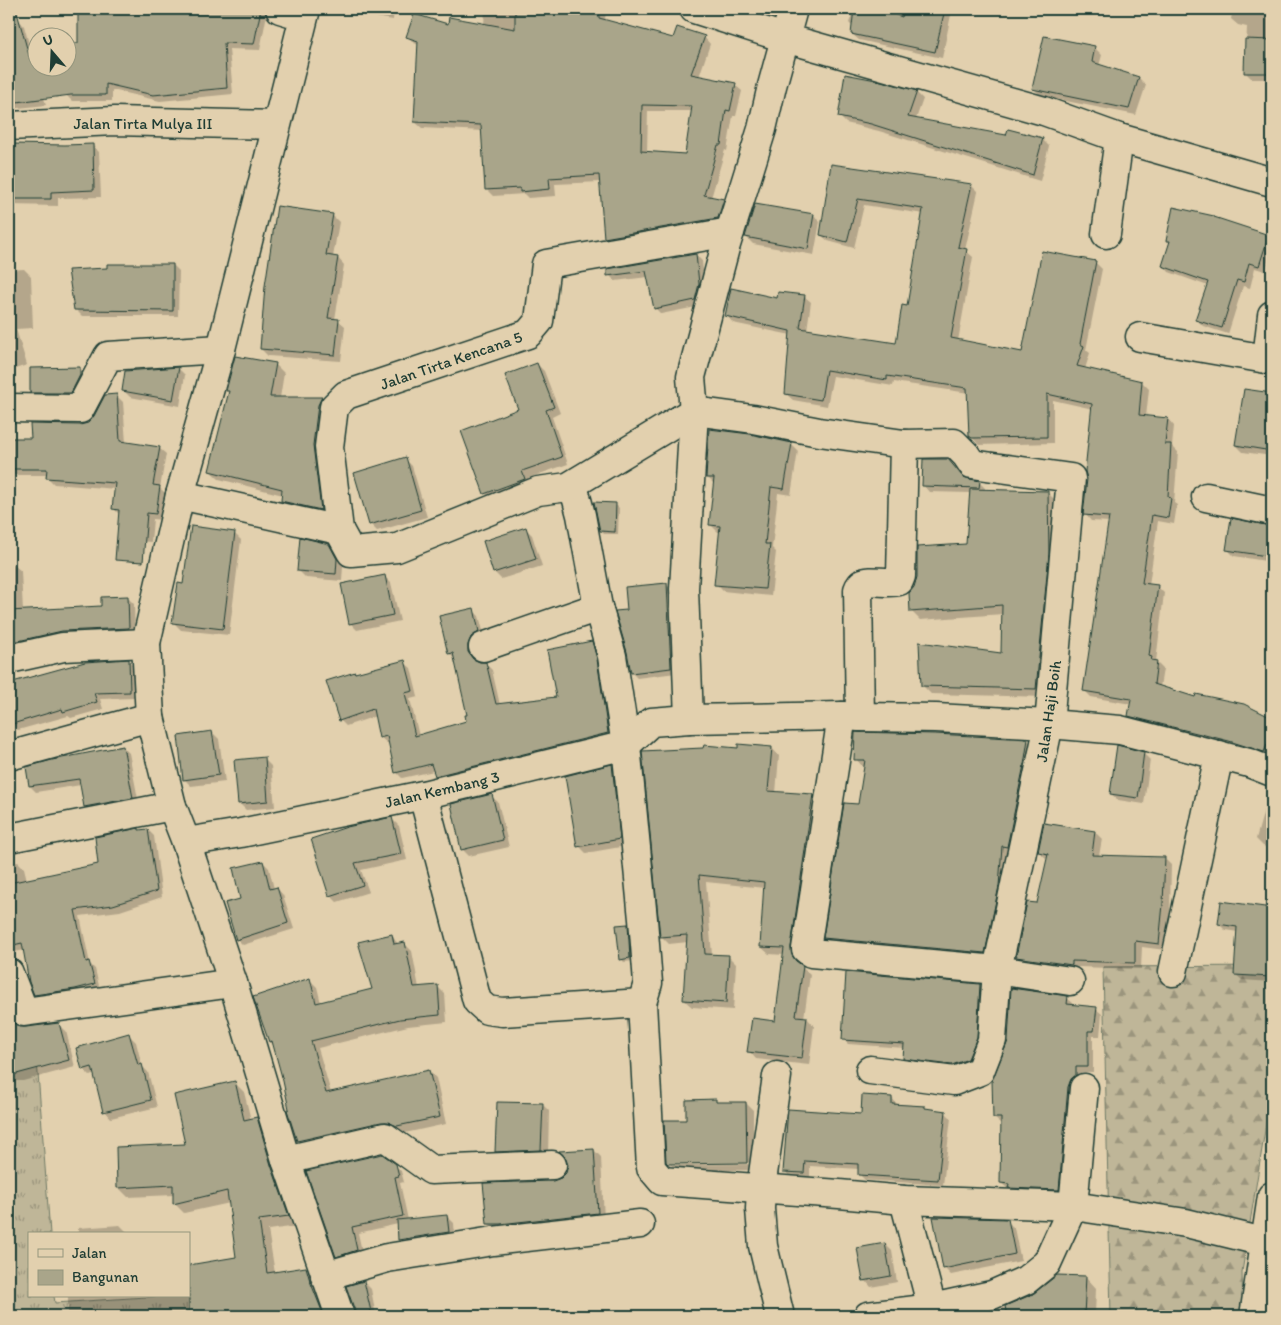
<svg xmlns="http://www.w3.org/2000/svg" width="1281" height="1325" font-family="Itim,sans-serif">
  <defs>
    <pattern id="grass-tufts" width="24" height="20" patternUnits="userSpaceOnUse" patternTransform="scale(1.25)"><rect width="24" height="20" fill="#bfb698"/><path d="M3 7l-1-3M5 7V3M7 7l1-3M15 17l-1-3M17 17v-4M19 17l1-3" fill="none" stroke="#9b957d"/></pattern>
    <pattern id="forest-firs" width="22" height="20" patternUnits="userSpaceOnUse" patternTransform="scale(1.25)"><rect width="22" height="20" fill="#bfb698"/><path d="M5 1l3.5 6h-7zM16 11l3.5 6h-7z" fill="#9b957d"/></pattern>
  </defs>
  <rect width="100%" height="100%" fill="#e2d0ae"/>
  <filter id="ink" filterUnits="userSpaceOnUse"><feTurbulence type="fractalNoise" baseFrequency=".02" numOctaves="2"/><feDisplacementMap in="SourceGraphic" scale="10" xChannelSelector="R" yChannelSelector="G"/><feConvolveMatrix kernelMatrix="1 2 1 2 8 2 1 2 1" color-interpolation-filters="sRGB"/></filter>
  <g filter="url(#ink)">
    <!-- grass -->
    <path fill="url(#grass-tufts)" stroke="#6f7a66" d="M37 1060 50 1234H29V1296H54L55 1303 161 1296H189V1295L197 1294V1316H9V1061Z"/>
    <!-- forest -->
    <path fill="url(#forest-firs)" stroke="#6f7a66" d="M1272 966V1087L1242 1272 1243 1316H1111L1103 967Z"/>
    <!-- shadow -->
    <g fill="#0003" fill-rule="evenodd">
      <path d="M79 9H268L260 50 229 49 233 94 160 101 112 90V101H72L66 95V68H68V44H79Z"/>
      <path d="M364 9H394L393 20 370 16Z"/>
      <path d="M485 9H606L605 21 673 39 704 37 710 44 699 77 735 85 742 91 736 116H733L727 151 725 150 711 198 723 200 730 206 724 224 612 244 606 237 601 182 555 184 556 196 528 198 524 194 493 196 486 189 483 131 422 128 415 122 419 45 414 43 408 37 449 26 484 25ZM648 111H692L686 155 647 152Z"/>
      <path d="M854 9H950L952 10 942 58 859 40 852 34 853 27 849 23Z"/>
      <path d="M1233 9H1272V79H1252L1245 72 1247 27 1238 25 1231 19Z"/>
      <path d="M19 20 24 26 46 105 9 109V23Z"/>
      <path d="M1045 38 1095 48 1102 55 1099 66 1139 78 1146 85 1136 115 1041 96 1034 89Z"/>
      <path d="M916 92 923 99 916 119 1007 136 1042 139 1049 146 1040 181 879 131 846 123 839 116Z"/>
      <path d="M92 145 99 152 101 197 58 198V206L9 205V146Z"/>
      <path d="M832 165 971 185 978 192 965 250 973 257 958 341 1023 353 1095 262 1102 269 1086 350 1090 353 1085 369 1142 382 1149 389 1146 417 1168 419 1174 426 1172 446 1178 452 1174 503 1177 505 1174 524 1158 521 1149 585 1157 586 1164 593 1156 662 1163 669 1160 687 1196 698 1244 706 1272 719V759L1136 722 1129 716 1131 704 1091 697 1084 690 1110 522 1091 521 1085 514 1093 409 1053 400V443L979 445 970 435 969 393 894 382 893 386 833 376 827 406 793 400 786 394 791 335 733 323 727 316 778 300 804 296 811 302 807 330 897 344 908 307 924 214 864 205 854 248 828 241 821 235Z"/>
      <path d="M332 215 339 222 333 257 338 258 344 265 335 319 338 320 345 326 341 361 268 356 261 349Z"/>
      <path d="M813 215 820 222 814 255 753 244 746 237Z"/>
      <path d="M1216 219 1269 236 1272 240V250L1265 271 1255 268 1250 288 1243 286 1228 334 1203 326 1197 320 1208 286 1169 272 1163 265 1171 244 1167 240Z"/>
      <path d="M696 255 702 261 705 290 701 306 661 314 655 308 648 277 615 281 609 275Z"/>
      <path d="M173 265 179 271 178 316H82L76 310 108 269Z"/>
      <path d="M24 269 31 276 33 328 16 329 27 365 9 371V270Z"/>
      <path d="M275 364 284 373 280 398H322L330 406 329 518 291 510 282 501 283 495 219 479 210 471 230 393 227 390Z"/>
      <path d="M537 364 544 371 560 413 552 417 568 464 528 478 531 486 492 500 485 493 520 410Z"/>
      <path d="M80 368 86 375 78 400 38 399 32 392Z"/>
      <path d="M179 369 185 375 180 406 130 397 123 390Z"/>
      <path d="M1245 390 1272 394V456L1243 452 1236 445Z"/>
      <path d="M117 396 123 402 126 443 159 448 166 454 160 488 166 494 162 520 153 519 151 542 125 540 120 515 113 508 116 489 54 484 47 477V475H12L9 501V439H32L88 424Z"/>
      <path d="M791 444 798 451 791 495 778 493 772 548 776 552 771 596 723 591 716 584 720 532H718L711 525 715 485 707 477Z"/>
      <path d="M405 459 412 466 427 517 377 531 370 524Z"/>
      <path d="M964 479 979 482 985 488V491L1047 492 1056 501 1045 697 931 694 922 685 1002 654 1003 614 920 620 911 611 967 545 971 493 929 492 923 485Z"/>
      <path d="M615 504 619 508 618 534H604L601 531Z"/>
      <path d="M1232 520 1271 527 1272 529V562L1234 556 1227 549Z"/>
      <path d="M525 528 532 535 542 566 501 579 494 572Z"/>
      <path d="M234 533 241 540 229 635 181 630 174 623 184 585Z"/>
      <path d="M328 545 335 552 343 566 342 581 306 578 299 571Z"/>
      <path d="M9 565H14L21 571 23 611 103 607 128 598 134 604 135 634 9 648Z"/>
      <path d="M384 576 391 583 400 621 357 630 350 623Z"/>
      <path d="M667 585 672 590 676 673 637 678 632 673 628 612Z"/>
      <path d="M473 610 479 616 485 638 473 651 474 659 476 662 485 663 492 670 500 705 557 699 591 643 597 649 614 739 442 782 436 775 434 771 402 778 396 772 390 742 387 743 380 737 376 716 346 726 340 720 404 662 411 668 418 697 410 699 419 736 468 722 469 716 455 660 449 653Z"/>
      <path d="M129 661 135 667 136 698 100 699 103 709 71 718 68 716 18 730 12 724 9 717V685L85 663Z"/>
      <path d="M212 732 219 739 225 782 191 786 184 779Z"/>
      <path d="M1027 740 1034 746 991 959 831 944 825 938 859 805 865 766H862L856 759Z"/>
      <path d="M123 747 129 753 139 804 92 813 86 807 81 785 36 792 30 786Z"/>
      <path d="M772 748 779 756 776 793 813 795 820 802 798 955 799 964 810 975 804 1018H807L814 1026 809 1065 756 1059 749 1051 776 1022 784 955 769 954 761 947 765 888 706 882 712 955 728 956 736 964 733 1010 692 1007 684 1000 688 942 669 944 661 936 739 750Z"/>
      <path d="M1143 753 1150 760 1144 804 1118 800 1111 794Z"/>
      <path d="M264 759 271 766 275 807 246 810 239 803Z"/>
      <path d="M612 766 619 773 626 846 586 853 579 846Z"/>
      <path d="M491 796 498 802 509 847 469 856 462 849Z"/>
      <path d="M1264 810 1272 813V849L1263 846 1256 839Z"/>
      <path d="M392 819 399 826 407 860 361 870 369 892 337 902 330 895 312 840Z"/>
      <path d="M1045 824 1095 832 1102 839 1099 856 1165 859 1171 865 1170 912 1165 950 1142 947 1141 969 1078 967V971L1024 963 1017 957 1038 904 1048 859 1046 858 1039 852Z"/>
      <path d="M139 830 140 831 148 830 154 836 162 897 120 911 80 916 90 964 95 969 100 990 42 1001 35 994 25 950 9 953V864L18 862 24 868 27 880 100 865Z"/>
      <path d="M263 862 269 868 274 889 277 888 283 895 294 929 243 945 237 939 242 900Z"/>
      <path d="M1268 888 1272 889V982L1242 980 1235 974 1238 932 1225 930 1219 924 1265 908Z"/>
      <path d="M627 925 630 928 633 961 624 962 621 959Z"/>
      <path d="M391 935 399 945 405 944 412 951 419 988 437 986 445 994 447 1022 408 1026 318 1048 331 1093 429 1071 436 1078 446 1124 405 1133 397 1129 305 1148 298 1141 275 1047 270 1042 310 980 317 987 321 1003 374 990Z"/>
      <path d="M980 985 985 990 981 1042 972 1063 957 1069 909 1063 904 1058 905 1048 848 1044 843 1039Z"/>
      <path d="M1067 998 1073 1003V1006L1096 1009 1102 1014 1100 1036H1093V1072H1081L1082 1080 1064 1195 1015 1193 1011 1189 1007 1188 1001 1183 1002 1123H1000L994 1118Z"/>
      <path d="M59 1024 66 1031 75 1067 23 1081H9V1032L19 1028Z"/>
      <path d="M129 1035 136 1042 142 1066 148 1072 157 1107 111 1118 105 1111 95 1074 90 1076 83 1069Z"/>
      <path d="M234 1082 244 1092 251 1120 256 1118 266 1129 298 1226 268 1230 275 1273 306 1268 316 1278 329 1316H68V1296H189V1266L237 1258 230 1203 184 1213 174 1203V1195L128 1197 118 1187 187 1145Z"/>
      <path d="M892 1098 897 1104V1106L925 1108 927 1110 945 1112 951 1118 943 1185 865 1180 859 1174V1169L810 1166V1178L790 1177 785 1171 862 1115Z"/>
      <path d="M716 1101 718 1104 746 1103 753 1110V1170H676L668 1161 687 1121ZM753 1162V1164L672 1165V1163Z"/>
      <path d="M542 1104 549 1111 548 1156 504 1158 497 1151Z"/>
      <path d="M594 1150 601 1157 604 1220 495 1231 488 1224 553 1182 561 1179Z"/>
      <path d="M395 1165 401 1171 404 1182 400 1183 408 1220 447 1216 454 1223 455 1239 406 1247 400 1240 398 1224 358 1233 363 1256 343 1262 337 1256 308 1172Z"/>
      <path d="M1007 1221 1014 1228 1021 1261 951 1275 944 1268Z"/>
      <path d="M120 1225 129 1234H78V1228Z"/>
      <path d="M885 1244 892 1251 897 1282 871 1287 865 1280Z"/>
      <path d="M1086 1277 1096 1288 1095 1316H990L989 1313 999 1310 1033 1295Z"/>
      <path d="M364 1282 371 1289 376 1316H356V1311Z"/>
    </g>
    <!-- building -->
    <g fill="#a9a58a" stroke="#1f3d34" fill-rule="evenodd">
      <path d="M9 9H16L30 59 38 57V68H68V43H78V9H261L254 44 224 43 227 88 153 95 106 84V95H71L9 103Z"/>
      <path d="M515 9H599V18L673 38 677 27 705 36 691 74 736 83 730 111 726 110 721 145H718L704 195 724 199 718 218 604 238 599 175 549 178 550 189 520 192V188L485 190 481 125 414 122 418 41 406 37 414 14 448 24 449 17 515 29ZM642 105 692 106 685 154 641 151Z"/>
      <path d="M854 9H880L902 17 904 9H945L935 52 851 34Z"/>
      <path d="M1044 36 1095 46 1092 62 1139 77 1129 109 1032 89Z"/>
      <path d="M1245 39 1272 40V73H1244Z"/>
      <path d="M845 74 881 81 917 91 908 117 1006 135 1008 129 1043 138 1033 175 871 124 838 117Z"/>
      <path d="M13 144 65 145 93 144 94 190 51 192V199H12Z"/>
      <path d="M831 164 972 184 958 247 967 249 951 338 1022 352 1042 251 1096 261 1080 344 1084 346 1077 366 1142 381 1139 415 1168 418 1165 444H1171L1168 497 1171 498 1168 518 1152 515 1142 583 1158 585 1149 656 1152 657 1151 660 1157 661 1154 684 1195 697 1196 694 1244 704 1272 718V733L1264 752 1229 741 1128 716 1131 699 1083 691 1109 517 1083 515 1087 479 1085 471 1092 404 1047 394V437L972 438 969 436 967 388 887 376V380L826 370 821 400 785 394 790 331 725 316 731 288 777 298 778 292 805 295 800 328 896 343 902 305 907 306 923 209 858 199 847 242 820 235Z"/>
      <path d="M755 204 814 214 808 249 745 237Z"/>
      <path d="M277 206 333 214 326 255 338 257 328 318 339 319 335 355 260 349 265 286Z"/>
      <path d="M1173 207 1214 216V217L1269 235 1259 266 1249 263 1244 282 1237 280 1222 328 1195 320 1208 282 1162 266 1170 241H1166Z"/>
      <path d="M696 254 699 284 695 300 654 309 646 271 607 276V269Z"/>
      <path d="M107 264H173V311L74 310 68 270 107 268Z"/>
      <path d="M235 356 276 363 270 397H322L318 405 313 445 321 510 281 501 282 489 209 471 229 391H226Z"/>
      <path d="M537 363 554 407 546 410 562 457 522 471 525 479 484 494 461 431 518 409 505 375Z"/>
      <path d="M80 367V375L71 393H30V368Z"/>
      <path d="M179 367 173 400 122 391 125 371Z"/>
      <path d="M1244 389 1272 393V451L1235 445Z"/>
      <path d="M117 394 120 441 160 447 153 485 160 486 156 514 147 513 143 562 115 560 119 510 112 509 115 483 46 478 47 469H9V438H31L30 424 80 425 88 423 94 416 105 395Z"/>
      <path d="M709 429 750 434 792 443 784 489 771 487 765 544H770L765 589 714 585 720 526 709 525 714 478H706Z"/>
      <path d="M406 457 421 510 369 525 354 473Z"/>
      <path d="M923 459H948L963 477 970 479 980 481 979 488 922 486Z"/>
      <path d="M970 489 1048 491 1049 554 1036 689 921 686 919 642 1001 653 1002 605 910 612 909 593 914 587 917 577V547L966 544Z"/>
      <path d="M594 502 616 503 615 532 600 531Z"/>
      <path d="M1231 518 1271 526 1267 556 1226 550Z"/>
      <path d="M191 526 235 532 223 629 172 623 178 583 183 584Z"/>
      <path d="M526 527 536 559 493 573 483 541Z"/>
      <path d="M300 537 329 544 337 559 336 574 297 571Z"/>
      <path d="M385 575 393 615 349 624 341 584Z"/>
      <path d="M667 583 671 668 631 673 627 652 615 611 627 610 625 587Z"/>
      <path d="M128 596 129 628 62 631 18 641H9V611L101 606V597Z"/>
      <path d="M474 608 479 632 471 637 468 645V652L473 659 480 662H486L496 704 556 697 547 650 592 641 597 659 608 733 435 776 431 764 395 773 387 736 379 738 373 709 339 721 326 681 355 672V673L405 660 413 691 405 693 415 736 466 721 465 715H467L453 653 448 654 439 616Z"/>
      <path d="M129 659 130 692 94 693 97 702 63 712 62 709 9 725V683L85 662Z"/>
      <path d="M212 731 219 775 183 780 178 736Z"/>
      <path d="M855 732 935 734 1028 739 1024 765 1007 847 1002 846 999 886 985 953 823 938 844 803 858 804 865 760H854Z"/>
      <path d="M738 744 772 747 768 791 813 794 791 947 792 955 796 961 803 966 796 1016 807 1017 802 1058 747 1052 752 1018 775 1021 784 948 760 947 764 882 699 875 705 954 729 955 726 1003 683 1000 687 935 660 937 642 751 703 748 704 745 738 748Z"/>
      <path d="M1117 745 1144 752 1138 798 1110 794Z"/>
      <path d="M123 746 133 798 84 807 79 779 29 786 26 767 52 760Z"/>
      <path d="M265 757 268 801 238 804 234 760Z"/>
      <path d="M612 764 620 839 577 847 565 776Z"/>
      <path d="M492 794 503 840 461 850 451 804Z"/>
      <path d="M392 817 401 854 355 863 363 885 329 896 311 839 347 827Z"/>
      <path d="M1044 823 1095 831 1092 855 1165 857 1163 904 1159 944 1135 941V963L1072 961V965L1016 957 1027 902 1037 903 1048 854 1038 852Z"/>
      <path d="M139 828V830L148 829 157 891 113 905 75 910 86 962 89 961 95 984 75 989 34 995 29 982 22 943 9 946V883L98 864 95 837Z"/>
      <path d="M263 861 270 889 277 887 288 923 236 940 225 903 240 899 233 868Z"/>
      <path d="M1221 901 1272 908V977L1234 975 1237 927 1218 924Z"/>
      <path d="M628 924 630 958 620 960 616 925Z"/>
      <path d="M392 934 394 944 405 942 414 987 438 985 440 1015 400 1019 311 1041 326 1093 429 1070 440 1117 397 1126 388 1122H381L297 1141 287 1110 289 1109 283 1081 272 1041 269 1042 253 997 310 978 316 1003 372 989 358 942Z"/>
      <path d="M846 972 980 984 977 1037 968 1059 952 1065 903 1059 904 1044 842 1040Z"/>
      <path d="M1011 988 1068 996 1067 1004 1097 1007 1094 1031H1088V1067H1076V1075L1071 1079 1068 1087 1059 1190 1008 1188 1009 1184 1000 1183 1001 1118H993L992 1080 1008 1041Z"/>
      <path d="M12 1021 19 1027H26L59 1023 69 1060 9 1076V1022Z"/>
      <path d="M129 1033 138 1065 142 1064 151 1100 103 1112 92 1067 82 1070 76 1048Z"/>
      <path d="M235 1081 244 1120 257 1117 271 1165 289 1216 259 1220 267 1273 306 1267 310 1281 324 1316H189V1265L236 1257 227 1191 173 1204V1185L117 1188 116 1147 185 1144 174 1095Z"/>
      <path d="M862 1095 892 1097V1104L925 1106V1108L946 1111 938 1180 858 1175V1164L805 1161 804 1173 783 1172 788 1109 861 1114Z"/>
      <path d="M716 1099V1102H746L747 1163 668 1164 666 1162 664 1120H686V1100Z"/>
      <path d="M497 1102 543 1103 541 1150 495 1152Z"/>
      <path d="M594 1149 598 1213 500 1224H487L483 1183 553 1181 561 1178 566 1173 568 1165 565 1157 559 1151Z"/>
      <path d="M382 1154 396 1164 399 1176 395 1177 403 1216 352 1227 357 1250 336 1257 306 1171Z"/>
      <path d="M447 1215 449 1232 398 1240 397 1220Z"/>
      <path d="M933 1217 1008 1219 1015 1254 943 1269Z"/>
      <path d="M885 1243 891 1276 863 1281 857 1248Z"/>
      <path d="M1057 1275 1086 1276 1084 1316H1007L1005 1306 1033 1294Z"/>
      <path d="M364 1281 372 1316H355V1311L346 1286Z"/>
    </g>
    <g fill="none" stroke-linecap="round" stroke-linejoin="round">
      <defs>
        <g id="street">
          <path d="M280 9 303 16"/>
          <path d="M306 9 221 349 180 495 146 643 150 717 172 806 186 842 233 983 286 1160 340 1316"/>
          <path d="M694 9 785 38 1044 111 1119 138 1272 182"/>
          <path d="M9 126 115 121 276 125"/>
          <path d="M1106 234 1119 138"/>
          <path d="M1140 337 1272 360"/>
          <path d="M1267 359 1272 315"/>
          <path d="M9 408 80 409 108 356 221 349"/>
          <path d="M568 487 576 496 581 515 598 607 612 656 626 745 643 919 648 983 642 1003 651 1168 662 1181 839 1194 904 1200 1073 1206 1186 1223 1264 1242"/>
          <path d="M180 495 339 530 351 552 397 548 538 491 568 487 694 411 753 419 819 432 904 444 954 443 966 455 972 464 1071 478 1049 724 997 970 992 1040 980 1071 954 1081 870 1070"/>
          <path d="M1206 497 1272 511"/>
          <path d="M339 530 329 447 334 407 346 395 528 334 539 321 546 264 730 232"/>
          <path d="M483 647 598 607"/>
          <path d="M9 659 63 647 146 643"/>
          <path d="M842 716 806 949 811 953 997 970 1070 981"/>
          <path d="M860 717 858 590C859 587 861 584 863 583 869 579 889 584 899 581L901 576 904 444"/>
          <path d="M689 719 684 589 694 411 691 377 725 248 762 129 772 86 793 9"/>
          <path d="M9 756 150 717"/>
          <path d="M423 795 477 1001 487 1010 502 1012 642 1003"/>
          <path d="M9 838 172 806"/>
          <path d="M186 842 241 833 423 795 626 745 651 722 689 719 842 716 860 717 936 718 1049 724 1120 730 1249 763 1272 772"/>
          <path d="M1173 972 1219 755"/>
          <path d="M9 973 24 1012 233 983"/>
          <path d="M777 1076 761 1188 760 1209 763 1246 780 1316"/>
          <path d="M286 1160 385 1137 431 1170 552 1165"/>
          <path d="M904 1200 932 1308"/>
          <path d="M325 1276 387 1258 493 1241 640 1224"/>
          <path d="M868 1316 932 1308 992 1295 1026 1280 1047 1263 1073 1206 1084 1088"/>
          <path d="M1254 1316 1272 1196"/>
        </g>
      </defs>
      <!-- street casing -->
      <use href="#street" stroke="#1f3d34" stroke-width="31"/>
      <!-- street -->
      <use href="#street" stroke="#e2d0ae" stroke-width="28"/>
    </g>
  </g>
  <g text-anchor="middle" stroke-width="4" stroke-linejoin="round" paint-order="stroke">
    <!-- street labels -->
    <g font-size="16" fill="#1f3d34" stroke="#e2d0ae">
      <text x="143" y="129">Jalan Tirta Mulya III</text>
      <text transform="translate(451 360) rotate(-19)" y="6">Jalan Tirta Kencana 5</text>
      <text transform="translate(1048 711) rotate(-82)" y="6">Jalan Haji Boih</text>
      <text transform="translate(442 789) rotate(-13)" y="6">Jalan Kembang 3</text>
    </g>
  </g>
  <!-- margin -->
  <rect width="1281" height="1325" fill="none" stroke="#e2d0ae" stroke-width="30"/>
  <rect x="15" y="15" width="1251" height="1295" fill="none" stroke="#1f3d34" stroke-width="2" filter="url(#ink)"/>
  <!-- legend -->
  <rect x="28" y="1232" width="162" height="65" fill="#e2d0ae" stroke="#94957d"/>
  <rect x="38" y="1249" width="25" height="8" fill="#e2d0ae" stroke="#94957d"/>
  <text x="72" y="1258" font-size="15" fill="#1f3d34">Jalan</text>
  <rect x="38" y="1270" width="25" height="15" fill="#a9a58a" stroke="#94957d"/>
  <text x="72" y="1282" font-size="15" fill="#1f3d34">Bangunan</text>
  <!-- north arrow -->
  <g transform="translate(52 52) rotate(341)"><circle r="24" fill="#e2d0ae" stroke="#94957d"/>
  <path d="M0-4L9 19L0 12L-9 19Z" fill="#1f3d34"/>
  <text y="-8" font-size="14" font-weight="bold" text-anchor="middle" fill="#1f3d34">U</text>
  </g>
</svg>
